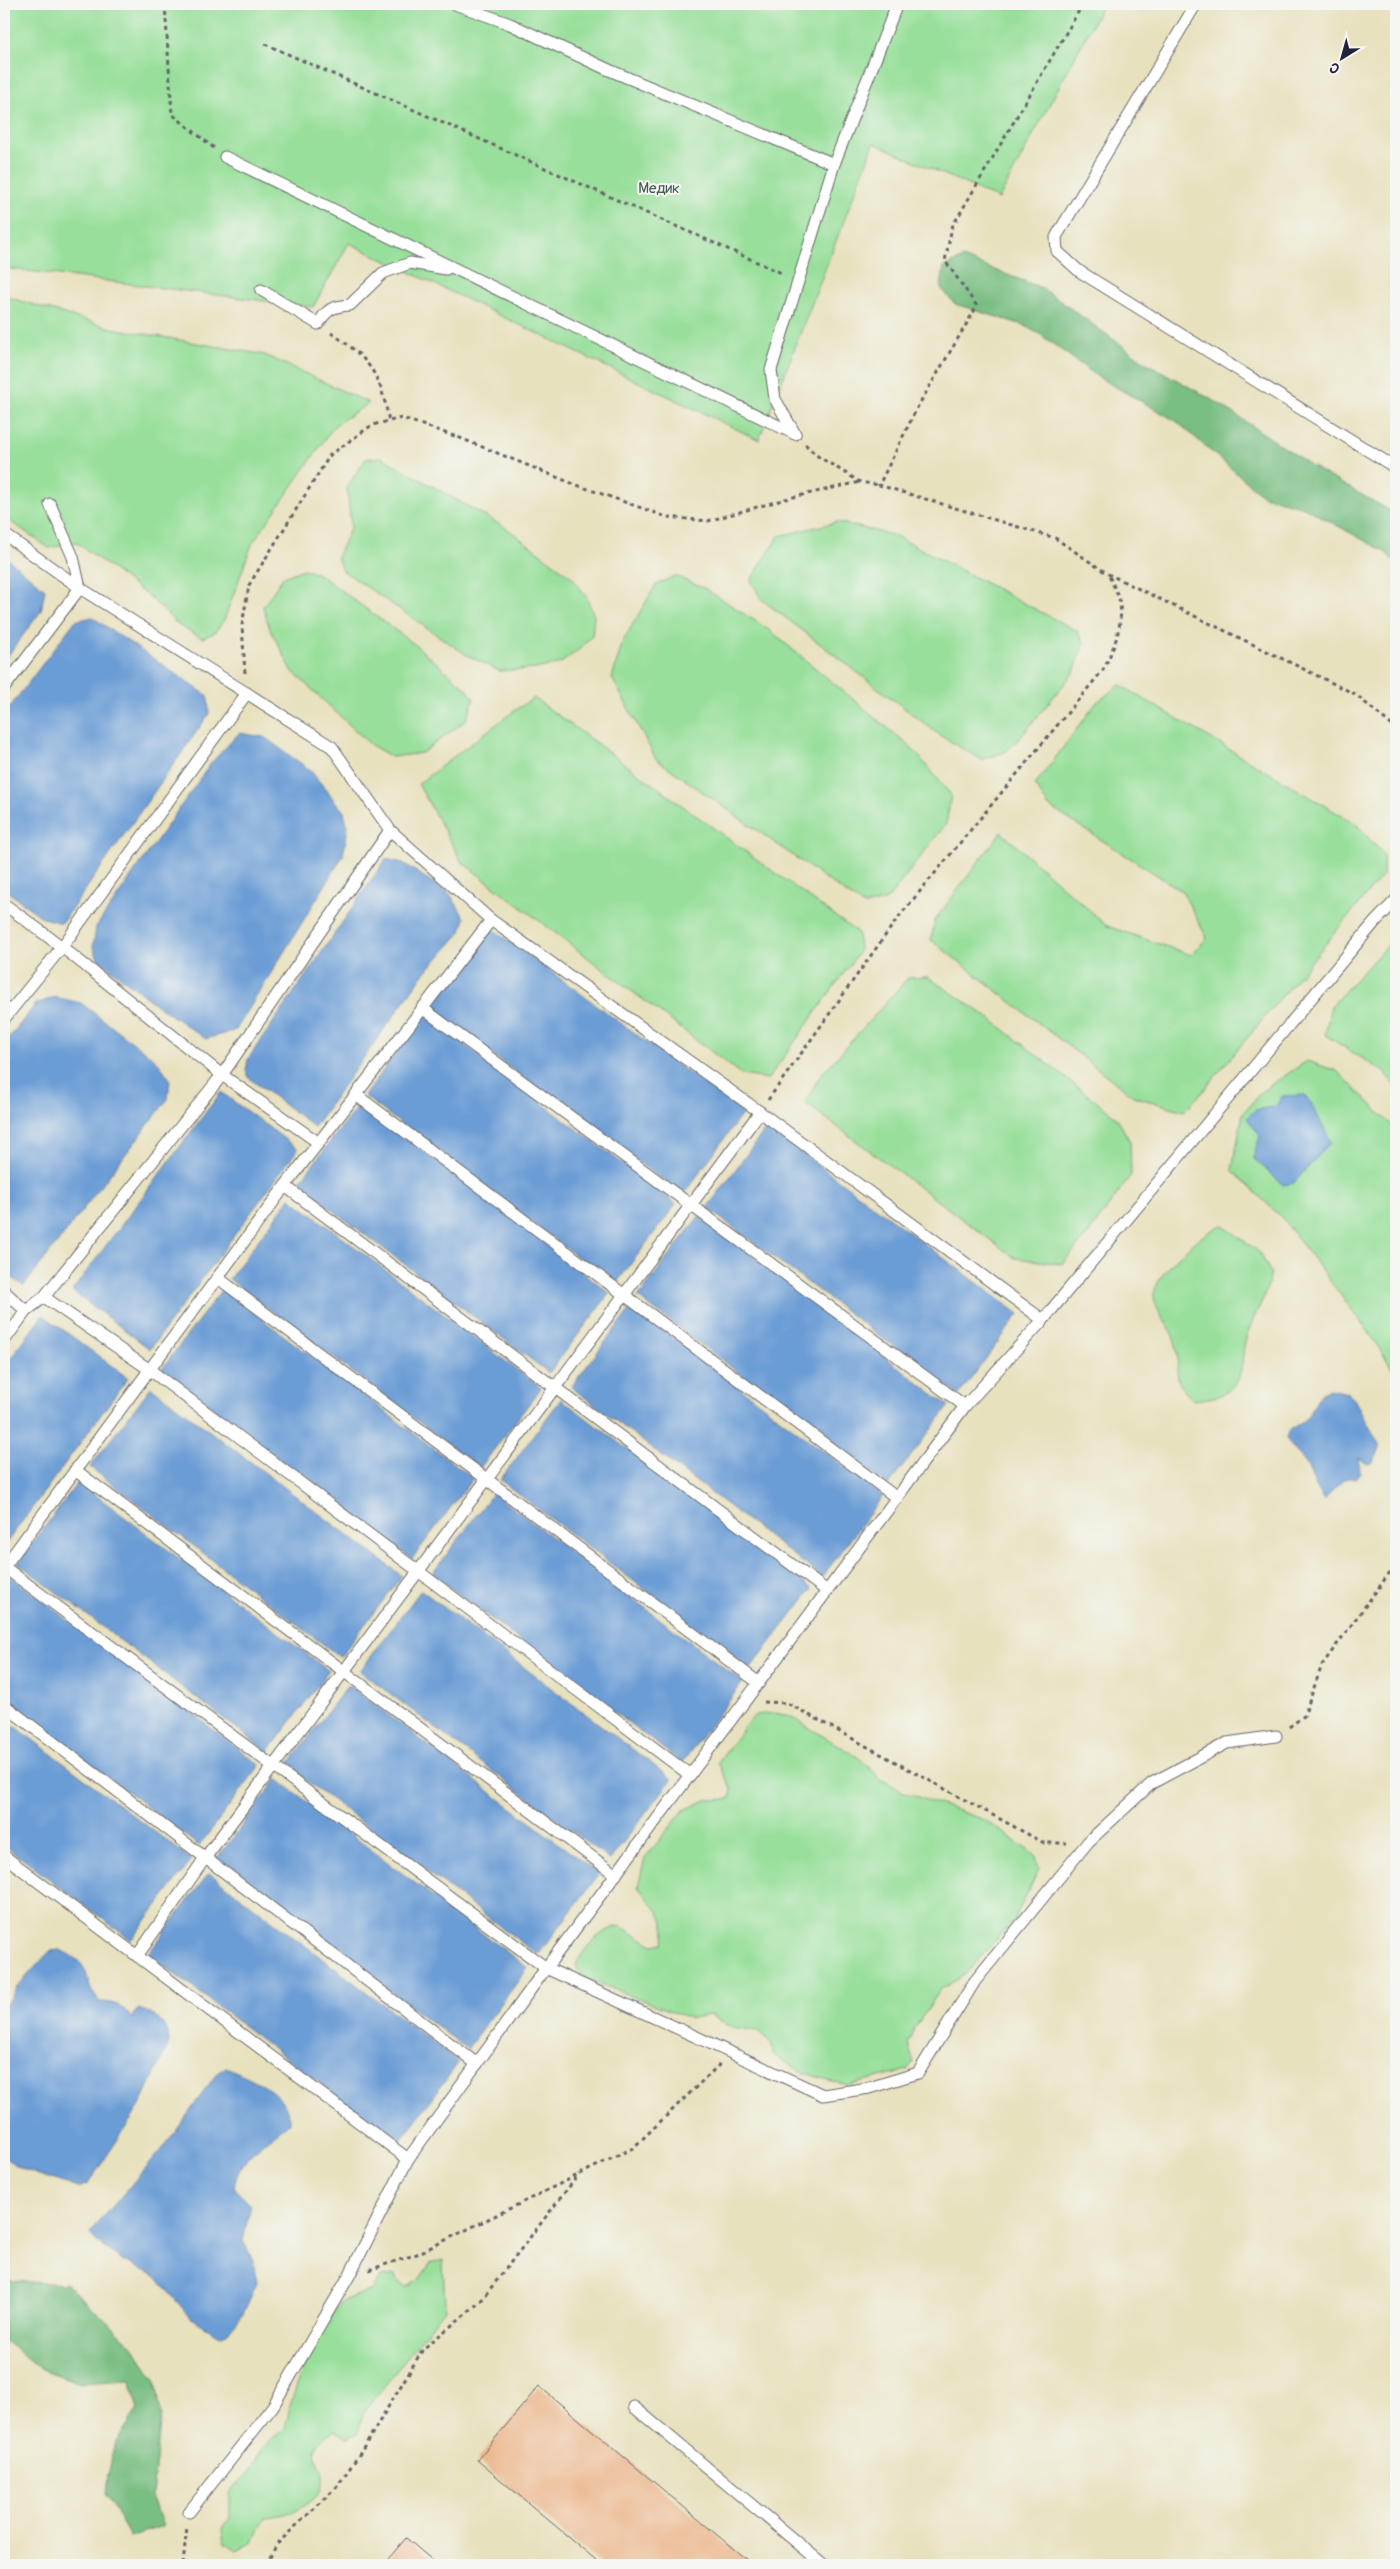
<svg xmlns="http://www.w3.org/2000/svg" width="1400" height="2569" font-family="Pangolin,sans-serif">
  <rect width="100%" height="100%" fill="#f6f6f2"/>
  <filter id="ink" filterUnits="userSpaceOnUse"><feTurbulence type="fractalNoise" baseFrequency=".02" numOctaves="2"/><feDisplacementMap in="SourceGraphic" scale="10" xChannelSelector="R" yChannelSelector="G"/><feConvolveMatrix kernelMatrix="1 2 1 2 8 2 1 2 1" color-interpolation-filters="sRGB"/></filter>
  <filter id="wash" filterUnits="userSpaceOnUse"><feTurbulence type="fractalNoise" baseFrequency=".0096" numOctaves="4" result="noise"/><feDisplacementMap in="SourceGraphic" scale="20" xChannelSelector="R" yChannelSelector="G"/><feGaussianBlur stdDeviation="1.12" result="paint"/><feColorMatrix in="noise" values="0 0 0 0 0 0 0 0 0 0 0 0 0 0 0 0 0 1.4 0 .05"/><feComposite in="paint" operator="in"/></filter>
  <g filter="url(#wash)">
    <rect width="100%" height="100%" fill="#e8e1be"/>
    <!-- green -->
    <g fill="#97df9a" stroke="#5c806a">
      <path d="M4 4H1103L999 199 874 143 759 440 349 243 313 307 4 268Z"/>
      <path d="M4 296 111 328 265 355 369 403 335 425 252 544 224 620 214 633 202 638 178 625 152 599 76 542 49 548 4 517Z"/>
      <path d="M381 457 506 528 572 577 586 596 594 616 592 635 581 648 561 663 536 669 499 671 465 654 342 570 337 557 351 527 347 487 366 459Z"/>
      <path d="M837 522 896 536 1077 631 1084 643 1074 672 1020 738 1007 751 982 760 941 736 761 599 751 580 779 536Z"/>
      <path d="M304 569 320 575 414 644 467 689 474 699 466 720 422 753 392 757 371 745 293 672 270 629 263 607 283 577Z"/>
      <path d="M675 576 704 588 769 630 912 748 951 795 946 824 887 900 864 906 656 759 612 678 623 641 656 585Z"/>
      <path d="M1120 685 1356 824 1383 854V875L1198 1097 1184 1111 1133 1096 931 940 935 920 1001 832 1107 926 1191 955 1207 938 1182 891 1048 806 1035 785 1097 702Z"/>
      <path d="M534 698 858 933 859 952 768 1079 742 1075 462 862 418 784 514 711Z"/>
      <path d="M1396 936V1087L1384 1072 1325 1035 1331 1006Z"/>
      <path d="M928 977 989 1018 1116 1117 1130 1141 1131 1175 1090 1232 1062 1264 1015 1258 805 1103 820 1076 908 978Z"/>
      <path d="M1307 1061 1337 1071 1396 1129V1374L1368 1331 1283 1219 1232 1170 1243 1113 1262 1091Z"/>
      <path d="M1223 1225 1259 1252 1271 1273C1267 1299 1249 1320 1244 1346 1242 1360 1243 1375 1233 1386 1223 1398 1208 1398 1194 1400 1167 1378 1183 1369 1175 1342 1171 1326 1156 1314 1154 1297 1152 1275 1203 1231 1223 1225Z"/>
      <path d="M775 1713 790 1716 859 1758 881 1779 906 1793 985 1820 1036 1856 1039 1869 1015 1918 965 1975 941 1989 914 2029 908 2044 914 2062 908 2070 846 2085 804 2073 773 2055 772 2044 758 2031 732 2027 711 2015 690 2018 587 1979 578 1970 576 1964C586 1946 600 1930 620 1926L653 1945 663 1943C671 1920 652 1904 638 1887L645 1858 684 1810 706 1800 730 1799 732 1790 718 1763 745 1726 755 1715Z"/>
      <path d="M443 2260 445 2309 363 2413 358 2433 348 2438 335 2430C324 2438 311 2446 317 2461 319 2465 323 2471 323 2475 326 2504 287 2516 266 2517L259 2528 253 2543 236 2550 224 2542 222 2529 230 2518V2492C236 2484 247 2477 252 2468 264 2447 262 2443 285 2430 292 2386 316 2336 342 2301L370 2291 381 2277 395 2275 397 2281 406 2287 419 2280 430 2264Z"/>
    </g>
    <!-- forest -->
    <g fill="#79be82" stroke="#4e705e">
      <path d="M963 258 1042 288 1145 362 1218 403 1321 472 1396 514V563L1385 552 1304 507 1263 496 1176 421 1098 377 1041 335 1023 325 955 304 941 288 944 267Z"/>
      <path d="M4 2273 12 2281 67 2284 133 2346 156 2381 161 2415 152 2495 163 2526 130 2537 106 2495 108 2475 116 2442 138 2409 130 2380 80 2383 39 2368 4 2340Z"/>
    </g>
    <!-- water -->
    <g fill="#6b9cd5" stroke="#465f88">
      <path d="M4 556 45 589 41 611 4 661Z"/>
      <path d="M92 617 208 696 209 714 62 923 43 918 4 889V715L75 621Z"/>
      <path d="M239 733 264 737 310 770 344 812 348 828 343 856 236 1030 206 1039 155 1004 98 959 93 947 96 927 211 763Z"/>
      <path d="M386 859 403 863 450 894 465 918 461 932 423 975 314 1127 249 1078 246 1071 248 1059Z"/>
      <path d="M490 927 743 1113 683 1195 430 1009Z"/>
      <path d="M55 997 81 1003 157 1061 170 1079 168 1099 24 1286 4 1273V1044L36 1004Z"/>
      <path d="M425 1015 676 1204 615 1285 364 1096Z"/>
      <path d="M221 1092 298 1149 150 1349 72 1291Z"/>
      <path d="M1304 1095 1311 1103 1331 1142 1294 1183 1283 1185 1253 1158 1260 1136 1247 1118 1255 1110 1276 1106 1282 1096Z"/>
      <path d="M360 1103 610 1293 549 1373 298 1184Z"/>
      <path d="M767 1127 1019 1314 959 1395 707 1208Z"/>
      <path d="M290 1198 541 1388 480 1468 229 1279Z"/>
      <path d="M699 1216 949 1406 888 1486 638 1297Z"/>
      <path d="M222 1289 473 1478 412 1559 161 1370Z"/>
      <path d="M632 1307 883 1496 822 1577 571 1387Z"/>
      <path d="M43 1315 128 1378 4 1546V1367Z"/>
      <path d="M151 1387 402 1576 340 1657 90 1467Z"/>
      <path d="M1330 1389 1348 1393 1354 1399 1379 1444V1451L1372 1463 1367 1464 1359 1458 1360 1473 1357 1477 1343 1479 1324 1500C1315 1490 1313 1478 1308 1467 1302 1456 1291 1449 1286 1437 1291 1425 1301 1425 1308 1416 1317 1405 1316 1393 1330 1389Z"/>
      <path d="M561 1399 812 1589 750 1669 500 1480Z"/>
      <path d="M78 1482 329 1671 268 1752 18 1563Z"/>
      <path d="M493 1493 743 1682 682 1763 432 1574Z"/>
      <path d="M10 1576 260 1765 199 1846 4 1698V1584Z"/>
      <path d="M421 1590 672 1779 610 1860 360 1671Z"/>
      <path d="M348 1685 599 1874 538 1955 287 1766Z"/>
      <path d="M4 1718 192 1860 131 1940 4 1845Z"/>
      <path d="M277 1779 528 1968 467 2049 216 1860Z"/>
      <path d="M209 1873 459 2062 399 2143 148 1954Z"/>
      <path d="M60 1950C98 1967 79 1979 100 2002 116 2003 123 2005 132 2019L134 2013 139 2009 154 2015 167 2028 169 2043 140 2106 88 2184 77 2188C52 2177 26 2175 4 2157V2007L18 1986 50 1951Z"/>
      <path d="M226 2067C250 2078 291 2093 289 2123 266 2142 238 2157 234 2188L251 2205 243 2241 253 2260 257 2283 243 2314 229 2332 219 2336 191 2318 155 2276 124 2261 97 2242 90 2233 171 2138 217 2073Z"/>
    </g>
    <g id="blocks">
      <!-- building -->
      <g fill="#ecb78e">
        <path d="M539 2386 753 2565H602L477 2460Z"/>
        <path d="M406 2538 438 2565H383Z"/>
      </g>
    </g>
  </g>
  <g filter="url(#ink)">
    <use href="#blocks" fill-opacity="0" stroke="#676569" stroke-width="1"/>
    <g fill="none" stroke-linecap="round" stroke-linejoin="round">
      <defs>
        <g id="service">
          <path d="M455 4 510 24 609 70 834 164"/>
          <path d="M1196 4 1056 237 1057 251 1079 271 1396 468"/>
          <path d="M225 157 795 434"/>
          <path d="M261 290 318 324C327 309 333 306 350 305L383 273 410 263 446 269"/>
          <path d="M795 434 775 399 771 370 834 164 897 4"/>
          <path d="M4 534 80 588 332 747 390 830 491 920 760 1112 1043 1320 965 1406 546 1968 408 2159"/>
          <path d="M4 688 80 588 73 557 50 504"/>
          <path d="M4 904 62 947 222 1075 319 1143"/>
          <path d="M422 1008 965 1406"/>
          <path d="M4 1019 62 947 247 693"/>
          <path d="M356 1095 897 1498"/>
          <path d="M285 1186 827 1591"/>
          <path d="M218 1278 759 1683"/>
          <path d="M4 1291 26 1311"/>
          <path d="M44 1297 150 1370 690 1775"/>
          <path d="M1043 1320 1374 923 1396 900"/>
          <path d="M4 1341 26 1311 44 1297 222 1075 390 830"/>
          <path d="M75 1470 616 1875"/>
          <path d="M4 1567 546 1968 823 2095 869 2088 918 2073 975 1981 1088 1842 1152 1783 1227 1743 1276 1736"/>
          <path d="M4 1567 285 1186 491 920"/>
          <path d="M4 1705 477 2064"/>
          <path d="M4 1856 408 2159 349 2276 273 2406 189 2512"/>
          <path d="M137 1956 205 1858 760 1112"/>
          <path d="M634 2407 824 2565"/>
        </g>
      </defs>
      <!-- service casing -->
      <use href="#service" stroke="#676569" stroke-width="13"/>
      <!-- path -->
      <g stroke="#676569" stroke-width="3" stroke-dasharray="4 4" stroke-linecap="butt">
        <path d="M165 4 172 114 214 148"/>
        <path d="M1083 4 952 227 945 261 977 306 917 408 879 485 1055 538 1108 574 1355 694 1396 729"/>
        <path d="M265 44 784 274"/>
        <path d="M331 333C371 359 381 376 389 422"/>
        <path d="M805 444 816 455 860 482 879 485"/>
        <path d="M245 673 242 625 249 585 330 455 372 425 402 418 460 438 571 483 667 517 708 521 789 498 860 482"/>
        <path d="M768 1100 897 919 1103 670C1113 651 1125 622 1119 599 1116 591 1112 582 1108 574"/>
        <path d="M764 1702 787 1703 1044 1843H1067"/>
        <path d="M1289 1727 1304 1716 1322 1665 1396 1564"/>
        <path d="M369 2270 417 2254 633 2148 720 2064"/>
        <path d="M183 2565 187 2526"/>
        <path d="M266 2565 277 2544 336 2488 361 2452 423 2349 480 2302 579 2174"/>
      </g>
      <!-- service -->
      <use href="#service" stroke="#fff" stroke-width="11"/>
    </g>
  </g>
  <g text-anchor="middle" stroke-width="4" stroke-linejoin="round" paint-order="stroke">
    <!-- park labels -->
    <g font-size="15" fill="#455b58" stroke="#f6f6f2">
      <text x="659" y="193">Медик</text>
    </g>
  </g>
  <!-- margin -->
  <rect width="1400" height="2569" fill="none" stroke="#f6f6f2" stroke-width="20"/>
  <!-- north arrow -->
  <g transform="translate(1342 58) rotate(217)" stroke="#f6f6f2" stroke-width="4" paint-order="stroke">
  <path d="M0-4L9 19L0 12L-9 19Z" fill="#22223b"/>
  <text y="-8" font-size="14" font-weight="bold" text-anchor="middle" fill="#22223b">С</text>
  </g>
</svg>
